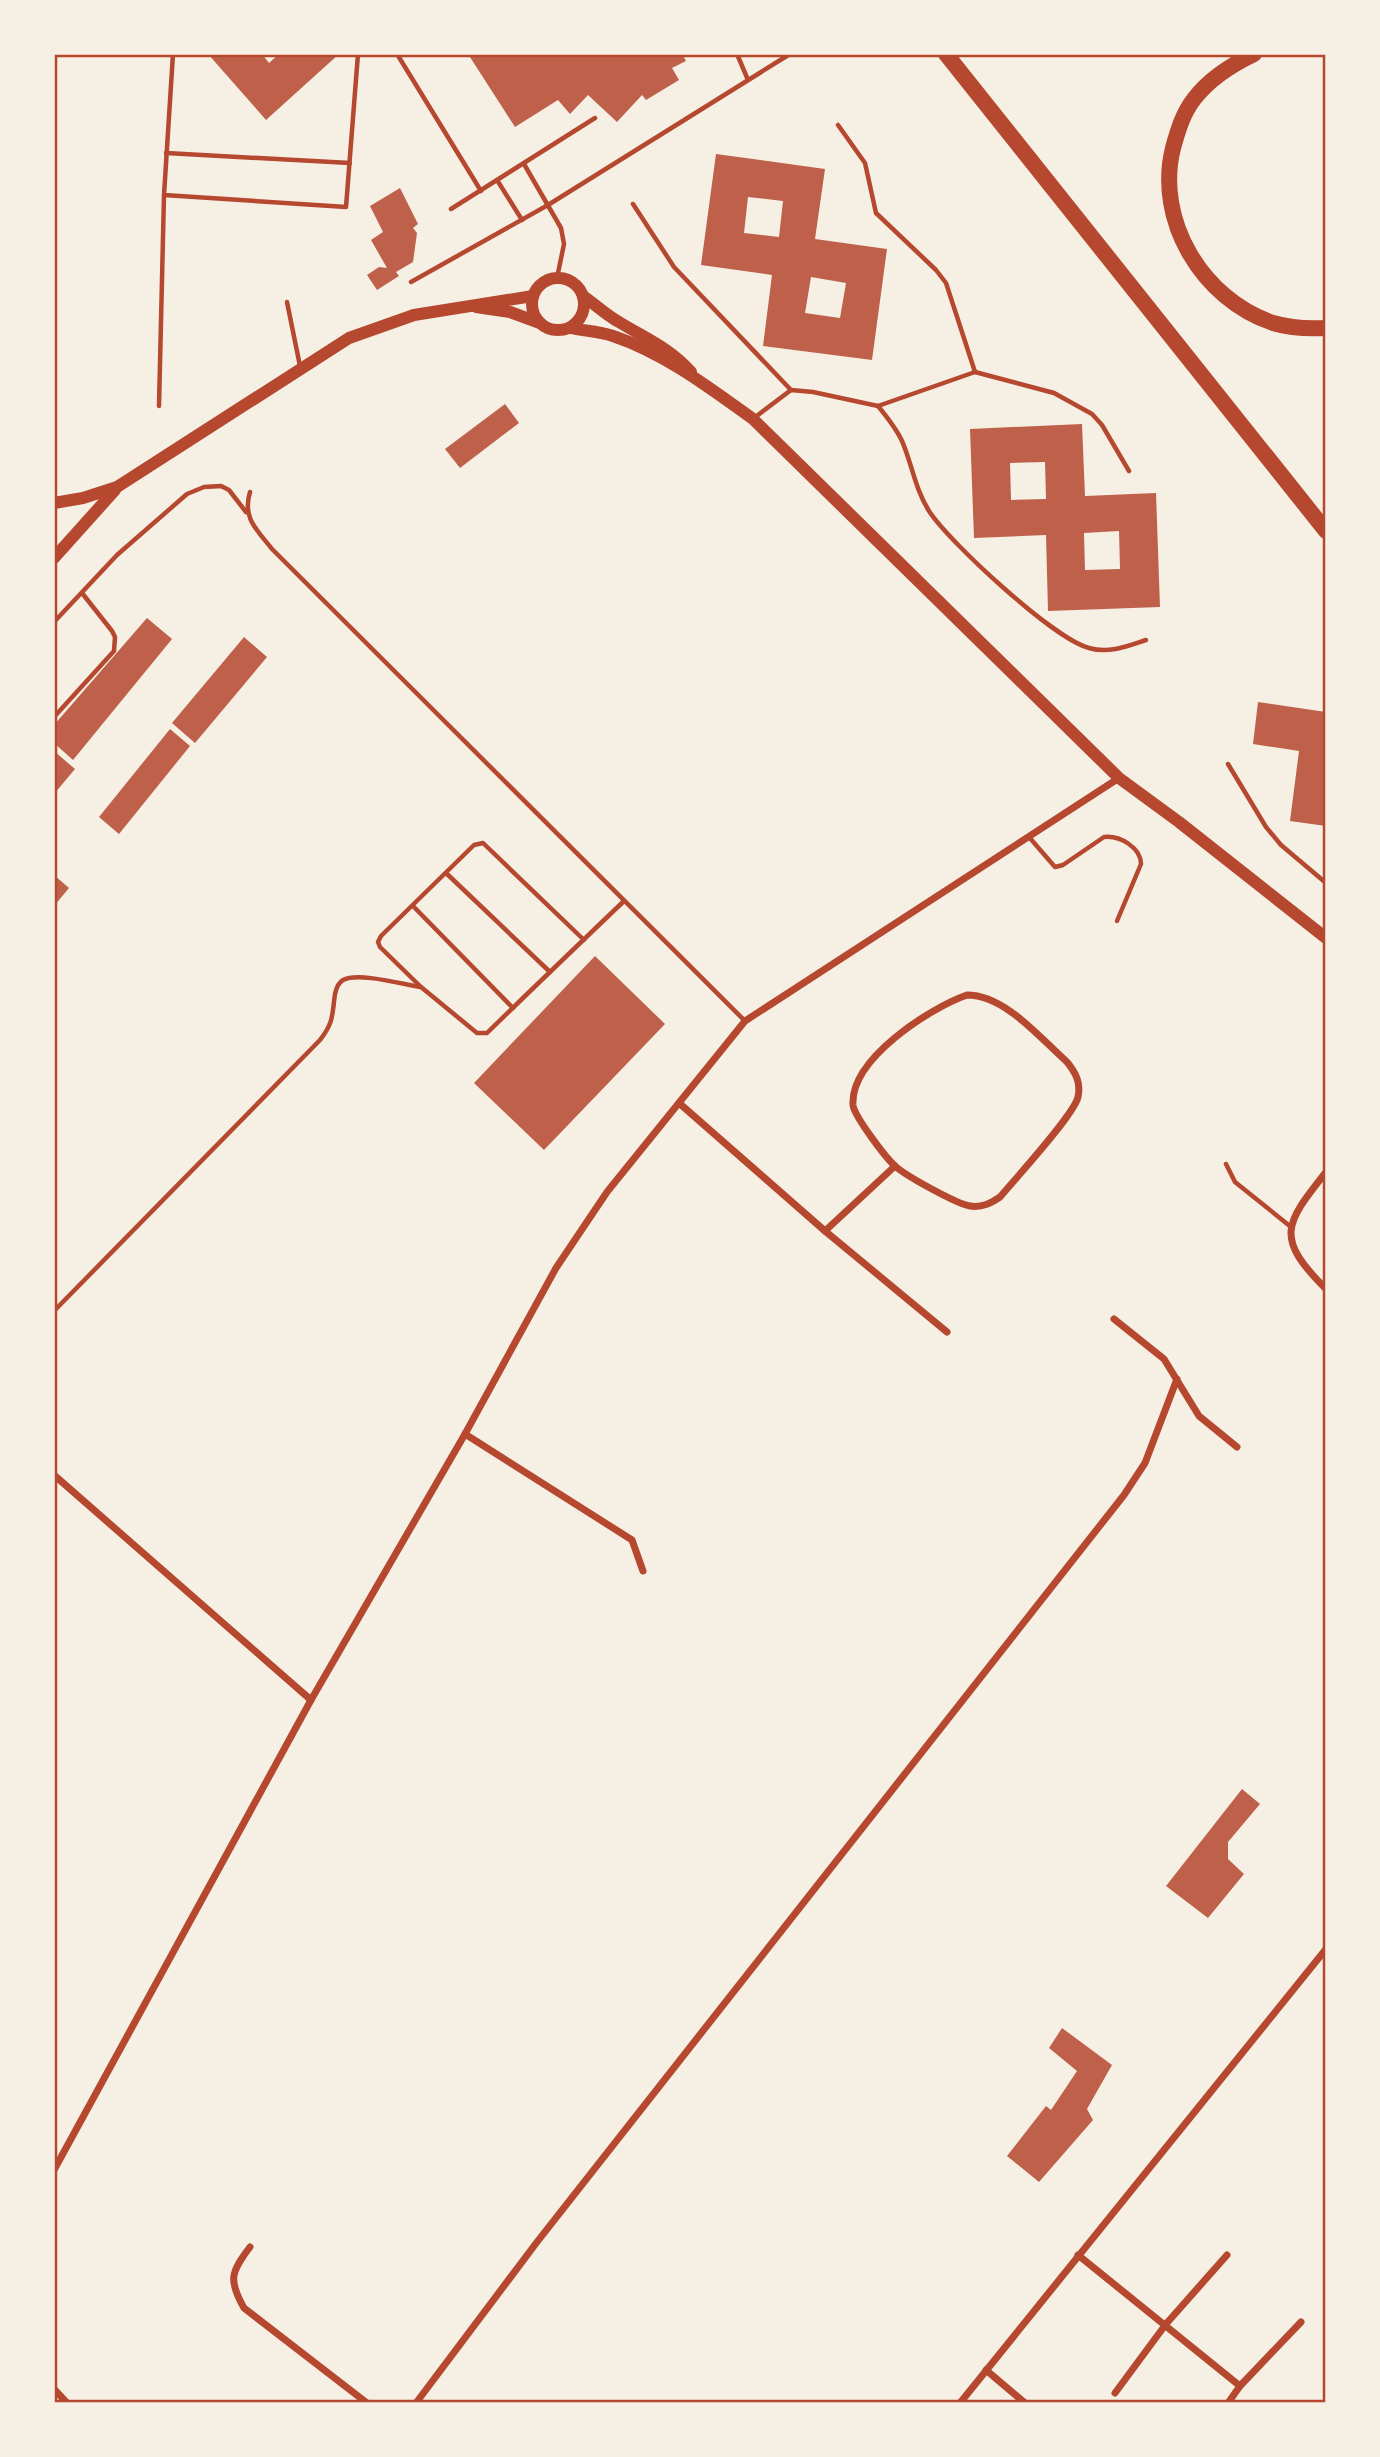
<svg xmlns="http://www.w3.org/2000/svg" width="1380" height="2457" font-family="'DM Sans',sans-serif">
  <rect width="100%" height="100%" fill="#f6efe4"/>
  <!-- building -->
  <g fill="#bf614a" fill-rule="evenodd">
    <path d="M208 54H262L269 63 279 54H339L266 120Z"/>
    <path d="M468 54H682L686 61 672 68 679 80 646 100 642 95 617 122 588 95 570 114 558 100 515 127Z"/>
    <path d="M716 154 825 169 815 239 887 249 872 360 763 346 772 275 701 265ZM748 197 783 201 779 237 744 233ZM811 277 846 283 840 318 805 313Z"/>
    <path d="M400 188 418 224 413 228 417 233 413 262 396 272 399 276 377 290 367 275 379 267 387 268 371 240 383 232 370 206Z"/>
    <path d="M505 404 519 423 460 468 445 449Z"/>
    <path d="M1082 424 1085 496 1156 493 1160 607 1048 611 1046 535 974 538 970 429ZM1045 462 1046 499 1011 500 1010 463ZM1119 531 1120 569 1085 570 1084 533Z"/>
    <path d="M147 618 172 639 73 760 54 743V725Z"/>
    <path d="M244 637 267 657 195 743 172 723Z"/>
    <path d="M1258 702 1326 712V826L1290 821 1299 751 1253 744Z"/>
    <path d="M170 729 190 746 119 834 99 817Z"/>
    <path d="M54 751 75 769 54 794Z"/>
    <path d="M54 875 69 888 54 906Z"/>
    <path d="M595 956 665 1024 544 1150 474 1083Z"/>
    <path d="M1242 1789 1260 1804 1228 1842V1859L1244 1874 1208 1918 1166 1886Z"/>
    <path d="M1062 2028 1112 2065 1087 2109 1093 2120 1039 2182 1007 2156 1046 2106 1051 2110 1077 2071 1049 2048Z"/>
  </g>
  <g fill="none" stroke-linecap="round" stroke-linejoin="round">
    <!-- service -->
    <g stroke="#b5482f" stroke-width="4.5">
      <path d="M173 54 164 195 346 207 358 54"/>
      <path d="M397 54 481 191"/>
      <path d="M737 54 748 80"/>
      <path d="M838 125 865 163 876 213 936 270 946 283 975 372"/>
      <path d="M166 153 350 163"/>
      <path d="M524 164 561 228 564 244 557 278"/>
      <path d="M497 180 522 220"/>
      <path d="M633 204 674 267 791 390"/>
      <path d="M451 209 595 118"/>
      <path d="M411 282 548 205 790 54"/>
      <path d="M287 302 300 366"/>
      <path d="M159 406 164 195"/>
      <path d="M878 406 975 372 1054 393 1092 414 1102 425 1129 471"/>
      <path d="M754 418 791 390 813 392 878 406C887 417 896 428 902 441 912 464 915 489 929 511 949 542 1054 639 1089 648 1109 654 1128 646 1146 640"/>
      <path d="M250 492C242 518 257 530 272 549L745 1021"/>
      <path d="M54 622 117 555 187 494 204 487 221 486 229 490 246 512"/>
      <path d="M54 717 114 651 115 637 112 631 82 593"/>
      <path d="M1228 764 1266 827 1281 845 1326 883"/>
      <path d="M1029 837 1055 867 1063 865 1104 837C1120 835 1141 848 1141 864L1117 921"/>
      <path d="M446 873 550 972"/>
      <path d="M413 906 513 1008"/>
      <path d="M584 940 483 843 474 845 381 936 378 942 380 947 421 987 477 1033H487C532 989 578 945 624 901"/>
      <path d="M1226 1164 1235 1182 1291 1227"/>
      <path d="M54 1311 320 1040C334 1022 332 1015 335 994 336 989 338 983 343 980 358 972 402 984 420 987"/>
    </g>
    <!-- minor -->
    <g stroke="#b5482f" stroke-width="7">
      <path d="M967 995C1005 995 1040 1038 1067 1062 1076 1073 1081 1083 1078 1097 1074 1115 1015 1179 1000 1197 991 1203 982 1208 970 1206 957 1204 906 1176 895 1166 886 1158 854 1116 853 1105 850 1059 930 1008 967 995Z"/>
      <path d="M679 1103 825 1231 895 1166"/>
      <path d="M1326 1172C1285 1224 1274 1237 1326 1289"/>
      <path d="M825 1231 947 1332"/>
      <path d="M1114 1319 1164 1359 1199 1416 1237 1447"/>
      <path d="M465 1434 632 1540 643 1571"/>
      <path d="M54 1475 311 1700"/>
      <path d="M54 2170 311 1700 465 1434 556 1268 607 1192 745 1021 1119 778"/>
      <path d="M250 2247C231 2272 228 2280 244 2308L367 2403"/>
      <path d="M1078 2255 1240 2386 1301 2322"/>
      <path d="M986 2370 1025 2403"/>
      <path d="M54 2389 67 2403"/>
      <path d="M1115 2393 1166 2324 1227 2255"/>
      <path d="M416 2403 537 2242 1124 1495 1145 1463 1177 1379"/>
      <path d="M960 2403 1326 1949"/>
      <path d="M1228 2403 1240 2386"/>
    </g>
    <!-- secondary -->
    <g stroke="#b5482f" stroke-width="12">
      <circle cx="558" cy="304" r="26"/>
      <path d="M583 296C595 304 606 315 619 322 645 338 670 348 691 372"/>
      <path d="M476 307 510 312 540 323"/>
      <path d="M570 328C584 331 599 331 613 336 664 353 710 388 753 419L1119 778 1179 822 1326 938"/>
      <path d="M54 503 83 498 117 487 349 338 414 315 533 296"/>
      <path d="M54 558 115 490"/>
    </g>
    <!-- motorway -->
    <g stroke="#b5482f" stroke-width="16">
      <path d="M946 54 1326 531"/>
      <path d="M1254 54C1231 65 1210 78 1194 99 1183 113 1178 130 1173 148 1155 220 1202 299 1273 323 1290 328 1308 329 1326 328"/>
    </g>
  </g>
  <!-- border -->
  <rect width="1380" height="2457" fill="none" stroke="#f6efe4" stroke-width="112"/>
  <rect x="56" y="56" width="1268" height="2345" fill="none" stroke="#b5482f" stroke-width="2.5"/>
</svg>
